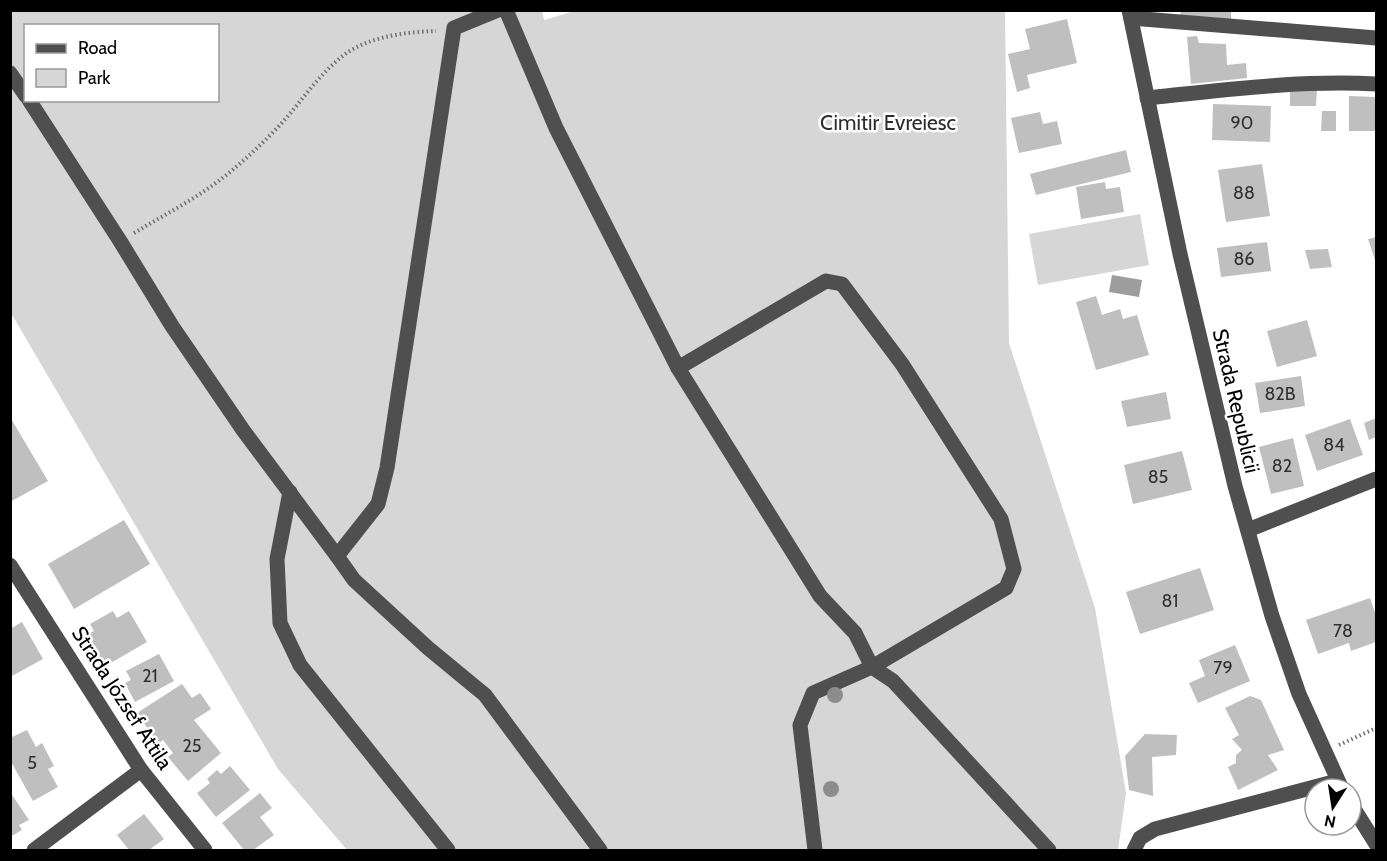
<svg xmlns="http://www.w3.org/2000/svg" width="1387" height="861" font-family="Cabin,sans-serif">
  <rect width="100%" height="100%" fill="#fff"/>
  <!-- green -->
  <g fill="#d6d6d6" fill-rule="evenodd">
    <path d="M542 10 544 20 578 10 1005 11 1009 343 1095 608 1126 793 1118 850H347L278 769 11 313 10 11ZM26 26H218V100H26Z"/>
    <path d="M1140 214 1149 265 1038 285 1029 234Z"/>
  </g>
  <!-- water -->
  <path fill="#9d9d9d" d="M1112 275 1142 280 1139 297 1109 292Z"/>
  <!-- building -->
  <g fill="#bfbfbf">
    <path d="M1181 10H1231V20L1180 18Z"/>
    <path d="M1067 19 1077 63 1027 75 1030 88 1017 92 1008 54 1030 49 1025 29Z"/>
    <path d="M1197 36 1199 43 1226 44 1227 65 1246 63 1247 78 1191 84 1187 37Z"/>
    <path d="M1290 88H1317L1316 106H1290Z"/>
    <path d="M1349 96 1376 97V131H1349Z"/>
    <path d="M1213 104 1271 106 1270 142 1212 140Z"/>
    <path d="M1322 111H1336V131H1321Z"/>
    <path d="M1040 112 1043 124 1057 121 1062 144 1019 153 1011 118Z"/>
    <path d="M1126 150 1131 172 1036 195 1030 174Z"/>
    <path d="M1262 164 1270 216 1226 222 1218 170Z"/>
    <path d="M1105 182 1106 189 1120 187 1124 212 1081 219 1076 187Z"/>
    <path d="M1376 237V263L1368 239Z"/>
    <path d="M1267 242 1271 271 1221 277 1217 248Z"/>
    <path d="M1328 249 1332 267 1310 269 1305 250Z"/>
    <path d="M1096 296 1102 315 1120 309 1123 319 1137 315 1149 355 1096 370 1076 302Z"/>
    <path d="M1307 320 1317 356 1277 367 1267 331Z"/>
    <path d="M1301 376 1305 406 1260 413 1255 383Z"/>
    <path d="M1166 392 1171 419 1127 427 1121 401Z"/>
    <path d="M10 417 48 481 10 502Z"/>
    <path d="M1376 418V437L1369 440 1364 423Z"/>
    <path d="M1350 419 1363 455 1317 471 1305 435Z"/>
    <path d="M1293 438 1304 486 1271 494 1259 447Z"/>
    <path d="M1182 451 1192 490 1133 504 1124 465Z"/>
    <path d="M124 520 150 564 74 609 48 564Z"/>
    <path d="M1200 568 1214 610 1140 634 1126 592Z"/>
    <path d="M1370 598 1376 616V642L1351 651 1349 643 1318 654 1306 620Z"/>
    <path d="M113 611 117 618 129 611 147 642 102 668 89 647 92 645 86 635 94 631 90 624Z"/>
    <path d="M22 622 43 659 10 677V629Z"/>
    <path d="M1235 645 1250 681 1198 703 1189 683 1205 676 1199 660Z"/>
    <path d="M159 654 174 681 135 702 125 683 131 680 126 671Z"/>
    <path d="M182 684 192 698 200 693 211 709 194 720 221 753 188 781 168 757 173 753 163 740 158 744 137 713Z"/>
    <path d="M1250 696 1261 700 1284 750 1268 755 1278 770 1238 790 1228 767 1236 763V755L1242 750 1232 739 1239 735 1225 708Z"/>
    <path d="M27 730 36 747 42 743 54 766 48 769 58 787 33 801 10 760V738Z"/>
    <path d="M1145 734 1177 735 1176 755 1152 757 1153 796 1129 790 1125 756Z"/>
    <path d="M230 766 250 790 216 817 197 793 210 783 207 779 217 770 221 774Z"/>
    <path d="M10 792 29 820 19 825 22 830 10 837Z"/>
    <path d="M260 793 272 808 260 817 274 835 253 850H244L222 823Z"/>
    <path d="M144 814 164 839 149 850H129L117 835Z"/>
  </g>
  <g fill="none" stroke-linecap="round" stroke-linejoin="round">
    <!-- path -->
    <g stroke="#717171" stroke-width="4" stroke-dasharray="1.5 3" stroke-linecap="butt">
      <path d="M134 233C166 214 201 196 230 172 247 158 265 141 280 125 302 101 321 71 348 52 373 36 407 32 436 31"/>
      <path d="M1339 745 1376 728"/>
    </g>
    <!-- minor -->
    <g stroke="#4f4f4f" stroke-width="15">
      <path d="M506 10 556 128 678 368 820 596 855 633 872 667 893 681 1049 850"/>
      <path d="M1129 10 1180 254 1235 486 1272 616 1299 694 1342 789"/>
      <path d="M1131 18 1376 38"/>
      <path d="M10 73 26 96"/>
      <path d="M1147 98C1223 90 1300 80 1376 84"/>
      <path d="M29 100 120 241 172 326 243 430 337 556 378 504 387 468 454 28 498 10"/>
      <path d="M678 368 826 281 842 284 902 364 1001 519 1014 569 1006 588 872 667 813 693 800 725 815 850"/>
      <path d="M290 492 277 559 280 623 300 665 448 850"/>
      <path d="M1248 530 1376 479"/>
      <path d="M337 556 354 580 428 648 485 695 600 850"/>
      <path d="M10 565 141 770 205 850"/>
      <path d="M1351 804 1376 844"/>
      <path d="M34 850 141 770"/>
      <path d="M1134 850 1140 838 1155 829 1337 781"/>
    </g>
  </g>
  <!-- trees -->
  <g fill="#8c8c8c">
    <circle cx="835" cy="695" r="8"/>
    <circle cx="831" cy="789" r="8"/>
  </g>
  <g text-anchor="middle" stroke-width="5" stroke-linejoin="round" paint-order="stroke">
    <!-- number labels -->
    <g font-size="18" fill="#303030">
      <text x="1242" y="129">90</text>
      <text x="1244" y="199">88</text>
      <text x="1244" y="265">86</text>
      <text x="1280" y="400">82B</text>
      <text x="1334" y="451">84</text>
      <text x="1282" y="472">82</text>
      <text x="1158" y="483">85</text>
      <text x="1170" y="607">81</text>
      <text x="1343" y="637">78</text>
      <text x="1223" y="674">79</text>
      <text x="150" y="682">21</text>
      <text x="192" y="752">25</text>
      <text x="32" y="769">5</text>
    </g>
    <!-- park labels -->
    <g font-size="21" fill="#2d2d2d" stroke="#fff">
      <text x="888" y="130">Cimitir Evreiesc</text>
    </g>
    <!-- street labels -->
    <g font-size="21" fill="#000" stroke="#fff">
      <text transform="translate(1236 401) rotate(77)" y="7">Strada Republicii</text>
      <text transform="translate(122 698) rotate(57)" y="7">Strada József Attila</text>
    </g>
  </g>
  <!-- border -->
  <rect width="1387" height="861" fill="none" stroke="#000000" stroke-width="24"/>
  <!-- legend -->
  <rect x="24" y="24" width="195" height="78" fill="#ffffff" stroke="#999999" stroke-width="1.5"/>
  <rect x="36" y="44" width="30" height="9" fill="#4f4f4f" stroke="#999999" stroke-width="1.5"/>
  <text x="78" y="54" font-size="18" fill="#000000">Road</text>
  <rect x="36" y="69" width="30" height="18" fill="#d6d6d6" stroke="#999999" stroke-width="1.5"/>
  <text x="78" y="84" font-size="18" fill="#000000">Park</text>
  <!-- north arrow -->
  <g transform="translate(1333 807) rotate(192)"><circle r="28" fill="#ffffff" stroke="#999999" stroke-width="1.5"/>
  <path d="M0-4.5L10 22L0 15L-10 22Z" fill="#000000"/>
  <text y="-9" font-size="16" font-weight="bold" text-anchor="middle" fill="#000000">N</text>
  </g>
</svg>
